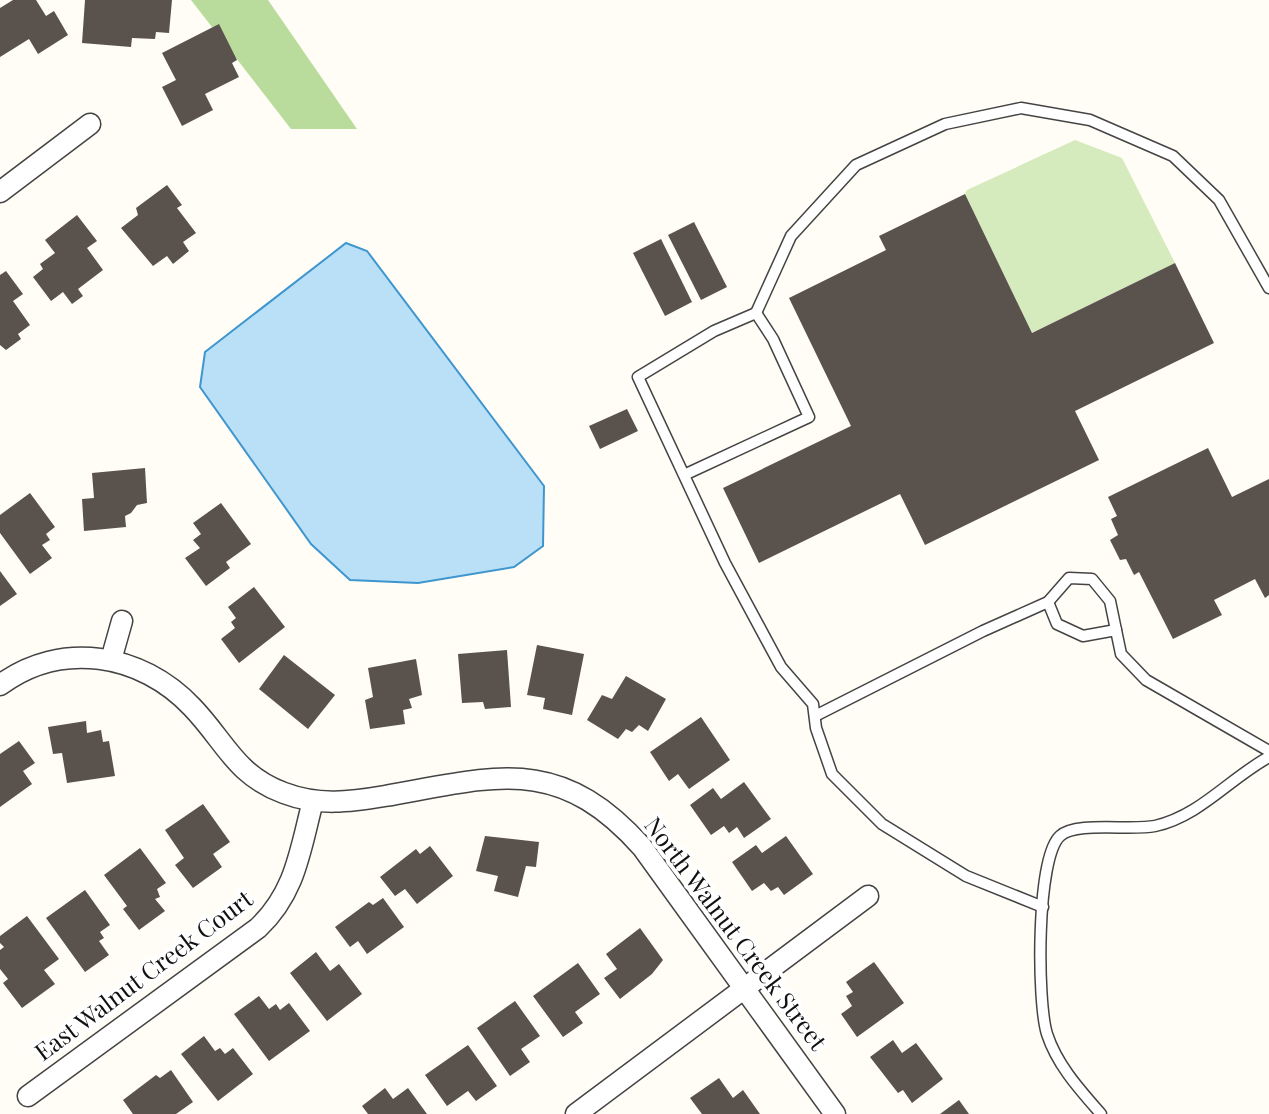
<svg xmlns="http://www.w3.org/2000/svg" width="1269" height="1114" font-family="'Playfair Display',serif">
  <rect width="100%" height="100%" fill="#fffdf5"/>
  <!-- green -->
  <path fill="#d5ebbd" d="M1075 140 1122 158 1175 263 1032 333 965 194 967 190Z"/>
  <!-- forest -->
  <path fill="#b9dc9c" d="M191 0H268L357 129H291Z"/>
  <!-- water -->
  <path fill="#b9e0f7" stroke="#3f96cf" stroke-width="2" d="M346 243 367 251 544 486 543 546 514 567 418 583 350 580 311 544 200 387 205 352Z"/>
  <!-- building -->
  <g fill="#5a524d">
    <path d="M13 0H36L46 16 54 11 68 35 38 54 29 39 0 57V8Z"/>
    <path d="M85 0H172L169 33 156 32 155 39 132 38 131 47 82 43Z"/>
    <path d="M219 24 237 60 232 63 239 77 205 94 213 110 182 126 162 87 176 80 162 53Z"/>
    <path d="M167 185 182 205 177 208 196 233 183 242 189 251 173 264 167 256 153 266 121 228 138 215 136 208Z"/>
    <path d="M965 194 1032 333 1175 263 1214 343 1075 411 1099 460 925 545 900 494 759 563 723 488 851 426 789 298 886 250 879 236Z"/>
    <path d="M77 215 97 241 87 248 103 270 78 289 83 296 72 304 63 292 51 301 33 277 43 269 40 264 55 253 45 240Z"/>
    <path d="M694 222 727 287 701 300 668 235Z"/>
    <path d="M661 239 692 302 665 316 633 253Z"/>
    <path d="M6 271 23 294 13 301 30 325 18 334 21 339 6 350 0 345V275Z"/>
    <path d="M627 409 638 431 600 449 589 426Z"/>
    <path d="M1208 448 1232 497 1269 479V595L1265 598 1255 579 1214 600 1222 615 1173 639 1139 572 1134 575 1126 559 1120 560 1110 540 1118 535 1111 519 1117 516 1108 497Z"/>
    <path d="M145 468 147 503 137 505 131 513 125 516 126 527 84 531 82 499 94 498 92 473Z"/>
    <path d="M30 493 55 527 46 534 50 540 42 545 52 558 30 574 0 533V515Z"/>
    <path d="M221 503 251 544 226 562 230 568 206 586 185 558 200 548 193 540 201 534 193 523Z"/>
    <path d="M0 571 17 594 0 606Z"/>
    <path d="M254 587 285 627 239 663 221 639 235 628 231 622 236 618 228 607Z"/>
    <path d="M537 645 584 654 572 715 543 709 545 698 527 695Z"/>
    <path d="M507 650 511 707 485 709 483 702 462 703 458 654Z"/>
    <path d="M284 655 335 695 308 729 259 689Z"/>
    <path d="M416 659 422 695 409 699 412 708 403 710 405 724 370 729 365 700 373 697 368 668Z"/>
    <path d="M626 676 666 699 648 731 639 725 632 732 626 729 618 739 587 720 602 695 612 699Z"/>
    <path d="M701 717 730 760 689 789 678 774 669 781 650 752Z"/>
    <path d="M86 721 87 733 101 730 103 742 109 741 115 776 67 783 62 753 53 754 48 727Z"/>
    <path d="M19 741 35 763 23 771 32 784 0 807V754Z"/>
    <path d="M744 782 771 819 744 838 737 827 729 833 724 826 711 835 690 805 713 788 721 799Z"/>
    <path d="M203 804 230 842 213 854 222 867 193 888 175 865 184 858 165 830Z"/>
    <path d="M485 836 539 842 536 867 526 866 518 897 494 891 498 876 476 871Z"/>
    <path d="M786 836 813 874 784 895 778 887 771 891 764 883 752 891 732 862 756 845 762 853Z"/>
    <path d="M430 846 453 876 417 904 405 889 395 896 380 877 416 849 420 854Z"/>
    <path d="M140 848 166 883 157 889 160 897 155 899 165 911 139 930 123 909 127 906 104 875Z"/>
    <path d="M85 890 110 925 100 932 104 938 99 941 109 955 85 972 46 918Z"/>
    <path d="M383 898 404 927 367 954 358 941 350 947 335 927 369 902 373 905Z"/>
    <path d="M27 916 59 959 44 970 55 984 22 1008 3 983 8 979 0 969V950L4 947 0 943V936Z"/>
    <path d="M640 928 663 960 652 974 620 999 604 978 617 969 606 954Z"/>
    <path d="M316 952 330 971 339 964 362 994 327 1021 290 973Z"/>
    <path d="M874 962 904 1003 857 1037 841 1014 852 1006 846 996 853 992 846 982Z"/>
    <path d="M578 963 600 994 575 1012 583 1023 563 1037 533 996Z"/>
    <path d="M259 996 269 1009 276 1004 280 1010 289 1003 310 1031 269 1061 234 1014Z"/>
    <path d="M515 1001 540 1036 521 1049 530 1062 510 1076 477 1028Z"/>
    <path d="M204 1036 215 1051 220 1048 225 1054 233 1048 253 1074 218 1101 181 1054Z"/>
    <path d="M893 1040 902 1053 916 1043 943 1079 912 1103 903 1090 898 1093 870 1057Z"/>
    <path d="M468 1045 497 1086 476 1101 468 1091 447 1106 425 1075Z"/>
    <path d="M171 1070 193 1102 176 1114H133L123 1100 156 1075 160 1078Z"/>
    <path d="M719 1078 733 1098 743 1090 760 1114H702L690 1098Z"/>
    <path d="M385 1088 393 1099 408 1088 427 1114H368L362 1106Z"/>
    <path d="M959 1100 969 1114H940Z"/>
  </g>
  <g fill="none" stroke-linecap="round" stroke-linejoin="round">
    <defs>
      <g id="lane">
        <path d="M756 313 791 236 856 165 945 124 1021 108 1090 120 1173 156 1219 200 1269 288"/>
        <path d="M684 475 809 417 773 339 756 313 714 331 638 377 725 563 781 667 813 704 816 728 832 774 882 824 966 876 1043 907"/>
        <path d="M1048 602 1069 578 1092 579 1110 601 1116 630"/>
        <path d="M815 716 983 631 1048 602 1057 624 1083 636 1116 630 1121 654 1146 680 1269 751"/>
        <path d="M1101 1114C1080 1090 1057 1065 1047 1034 1037 1002 1036 858 1060 836 1076 821 1130 831 1155 826 1200 816 1230 778 1269 757"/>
      </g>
      <g id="street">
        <path d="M0 192 90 124"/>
        <path d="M111 660 122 621"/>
        <path d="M0 685C61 640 141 653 192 707 225 741 235 775 284 793 318 806 350 802 385 796 494 777 558 753 642 847L835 1114"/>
        <path d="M28 1096 258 928C296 892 300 850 313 801"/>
        <path d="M576 1114 868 896"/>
      </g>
    </defs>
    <!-- lane casing -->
    <use href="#lane" stroke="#444" stroke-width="13"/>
    <!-- street casing -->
    <use href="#street" stroke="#444" stroke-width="23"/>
    <!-- lane -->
    <use href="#lane" stroke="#fff" stroke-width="10"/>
    <!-- street -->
    <use href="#street" stroke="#fff" stroke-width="20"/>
  </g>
  <g text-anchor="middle" stroke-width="8" stroke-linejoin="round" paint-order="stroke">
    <!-- street labels -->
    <g font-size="24" fill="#111" stroke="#fff">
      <text transform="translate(735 934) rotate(53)" y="8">North Walnut Creek Street</text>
      <text transform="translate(144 976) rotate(-37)" y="8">East Walnut Creek Court</text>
    </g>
  </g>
</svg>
